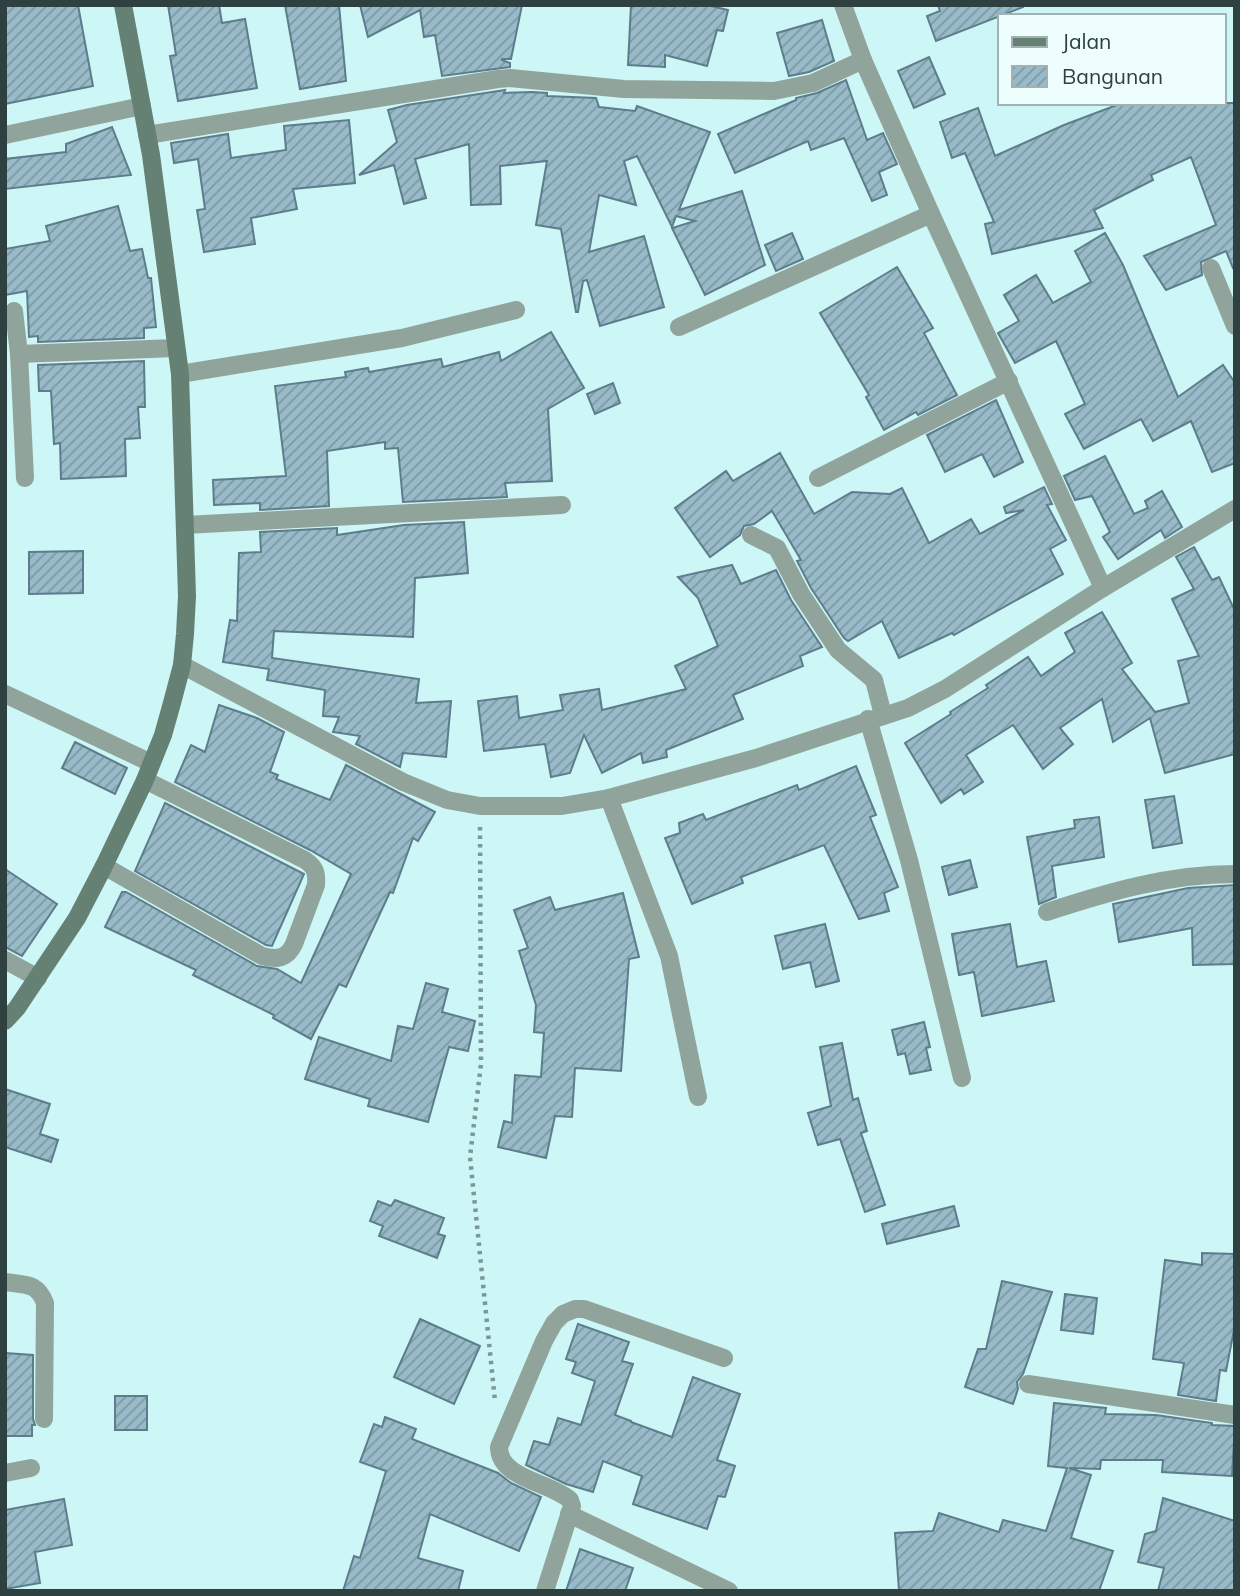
<svg xmlns="http://www.w3.org/2000/svg" width="1240" height="1596" font-family="Mulish,sans-serif">
  <defs>
    <pattern id="building-hatch" width="6" height="6" patternUnits="userSpaceOnUse" patternTransform="scale(1.75)"><rect width="6" height="6" fill="#98bac9"/><path d="M-1 1l2-2M0 6l6-6M5 7l2-2" fill="none" stroke="#7c99a5"/></pattern>
  </defs>
  <rect width="100%" height="100%" fill="#cdf6f6"/>
  <!-- building -->
  <g fill="url(#building-hatch)" stroke="#5d7d8b" stroke-width="2">
    <path d="M5 5H78L93 86 5 104Z"/>
    <path d="M168 5H219L222 23 245 19 257 88 178 101 170 56 176 55Z"/>
    <path d="M285 5H339L346 81 300 89Z"/>
    <path d="M360 5H522L511 59H502V60L510 63V67L442 76 435 35 424 37 420 10 368 37Z"/>
    <path d="M631 5H707L728 10 723 31 717 30 707 66 665 55V67L628 65Z"/>
    <path d="M938 5H1023V7L936 41 927 16 940 11Z"/>
    <path d="M822 20 834 61 809 72 789 76 777 33Z"/>
    <path d="M929 57 945 94 914 108 898 71Z"/>
    <path d="M846 80 867 140 883 133 897 164 879 172 887 195 872 201 844 138 811 150 808 141 735 173 718 134 796 100V98L817 93Z"/>
    <path d="M505 90 504 93 532 92 547 93V96L596 98 599 107 635 111 637 106 710 132 679 210 742 191 765 265 705 295 672 228 695 221 676 216 672 227 637 156 624 161 636 205 599 195 589 252 644 236 664 307 600 326 587 280 583 281 578 312H576L561 229 536 225 547 161 500 166 501 204 471 205 469 144 415 159 426 198 404 204 394 165 359 175 397 142 388 110 407 105Z"/>
    <path d="M1122 103H1235V267L1233 268 1226 251 1201 262 1202 275 1166 290 1144 256 1216 225 1191 157 1151 175 1153 180 1094 210 1103 228 992 254 985 224 994 222 965 153 952 158 940 122 978 108 995 156 1064 125Z"/>
    <path d="M349 120 355 183 293 189 297 209 251 218 255 244 204 252 197 210 205 209 198 159 174 163 171 143 228 134 231 158 286 150 284 126Z"/>
    <path d="M112 127 131 175 5 189V159L66 152V144Z"/>
    <path d="M118 206 130 251 142 249 148 278H151L156 327 144 328V338L38 342V336L29 337 27 291 5 295V249L50 241 46 226Z"/>
    <path d="M792 233 803 259 776 271 765 245Z"/>
    <path d="M1105 233 1123 265 1178 397 1223 365 1235 383V463L1212 472 1191 421 1153 441 1141 419 1084 449 1065 414 1085 404 1056 341 1015 363 998 333 1019 321 1004 295 1036 275 1053 303 1091 282 1075 251Z"/>
    <path d="M897 267 933 328 924 333 957 395 918 415 916 412 884 430 866 397 869 395 820 313Z"/>
    <path d="M551 332 584 388 548 409 552 481 505 483 507 497 403 502 398 448 385 449V442L327 451 329 506 260 510V503L214 505 213 480 286 476 275 386 346 377 345 372 368 368 369 372 441 359 443 367 499 352 501 361Z"/>
    <path d="M144 361 145 407H138L140 438 125 439 126 476 61 479 60 443 54 444 51 391H39L38 365Z"/>
    <path d="M613 383 620 403 595 414 587 394Z"/>
    <path d="M996 400 1023 462 994 477 982 454 945 472 927 435Z"/>
    <path d="M780 453 814 514 852 492 890 494 902 488 929 543 971 519 980 534 1024 510 1006 513 1004 507 1044 487 1052 504 1047 505 1066 540 1050 549 1063 574 954 635 952 633 899 658 882 621 848 641 844 638 811 588 797 561 801 560 772 511 754 524 744 526 740 535 710 557 675 508 726 471 733 481Z"/>
    <path d="M1105 456 1134 514 1148 508 1145 501 1162 491 1182 527 1165 538 1161 530 1118 559 1103 537 1110 532 1092 496 1075 500 1064 476Z"/>
    <path d="M464 522 468 573 415 578 413 637 274 631 272 658 419 679 416 703 451 701 446 757 403 753 400 767 356 744 360 736 333 732 339 717 323 716 325 690 267 680 269 669 223 662 230 620 237 621 239 553 261 552 260 532 337 528V535L404 525Z"/>
    <path d="M1194 547 1212 580 1219 577 1235 611V754L1165 773 1150 718 1113 742 1102 699 1060 728 1073 744 1043 769 1013 725 966 755 983 782 964 794 961 789 941 803 905 743 951 714 950 712 988 688 986 685 1028 657 1041 676 1075 652 1065 633 1102 612 1132 663 1122 669 1155 712 1189 703 1178 661 1199 656 1172 599 1194 589 1176 557Z"/>
    <path d="M83 551V593L29 594V552Z"/>
    <path d="M732 565 741 584 776 570 791 600 822 647 800 656 803 666 733 695 743 719 666 750 667 757 643 763 641 753 602 773 584 735 570 773 551 777 545 744 484 751 478 701 517 696 519 718 563 710 560 695 599 689 602 710 686 689 675 666 718 646 698 598 678 577Z"/>
    <path d="M219 705 257 718 284 732 270 772 278 775 276 779 330 800 346 765 435 812 418 841 413 838 393 893 390 892 346 987 339 984 311 1039 273 1018 274 1015 193 975 196 970 105 927 122 892H126L257 966 277 969 301 983 351 874 310 850 175 782 191 745 205 752Z"/>
    <path d="M75 742 127 768 115 794 62 768Z"/>
    <path d="M856 766 876 815 870 817 898 887 884 893 889 911 859 919 824 845 741 877 743 883 692 904 665 838 680 833 679 823 703 814 706 820 797 785 799 790Z"/>
    <path d="M1174 796 1182 843 1153 848 1145 800Z"/>
    <path d="M165 803 304 874 272 946 266 945 135 871Z"/>
    <path d="M1099 817 1104 857 1052 866 1056 897 1039 904 1027 837 1075 828 1074 820Z"/>
    <path d="M970 860 977 887 949 895 942 867Z"/>
    <path d="M5 869 57 904 22 956 5 947Z"/>
    <path d="M1235 885V964L1193 965 1192 928 1119 942 1113 904 1188 888Z"/>
    <path d="M623 893 639 957 629 959 621 1071 575 1068 572 1117 555 1116 546 1158 498 1147 504 1121 512 1123 515 1075 541 1077 544 1033 534 1032 536 1005 519 951 528 948 514 910 550 897 555 910Z"/>
    <path d="M825 924 839 981 816 987 810 962 783 969 775 936Z"/>
    <path d="M1010 924 1017 967 1046 961 1054 1001 982 1016 974 972 959 975 952 934Z"/>
    <path d="M426 983 448 989 442 1012 475 1021 468 1051 449 1047 428 1122 368 1106 370 1099 305 1079 319 1037 391 1061 398 1026 413 1029Z"/>
    <path d="M924 1022 930 1047 926 1048 931 1070 910 1074 905 1053 898 1055 892 1030Z"/>
    <path d="M842 1043 853 1100 858 1098 867 1131 861 1133 885 1205 865 1212 840 1139 818 1145 808 1113 831 1106 820 1047Z"/>
    <path d="M5 1089 50 1104 40 1134 58 1140 51 1162 5 1147Z"/>
    <path d="M395 1200 444 1218 438 1234 445 1236 437 1258 379 1236 383 1226 370 1221 378 1201 391 1206Z"/>
    <path d="M954 1206 959 1226 887 1244 882 1224Z"/>
    <path d="M1202 1253 1235 1254V1325L1226 1371 1220 1370 1216 1401 1178 1395 1184 1363 1153 1359 1165 1260 1202 1265Z"/>
    <path d="M1002 1281 1052 1292 1023 1374 1017 1382 1018 1389 1013 1404 965 1387 978 1349H986Z"/>
    <path d="M1065 1294 1097 1298 1093 1334 1061 1330Z"/>
    <path d="M420 1319 480 1346 454 1404 394 1377Z"/>
    <path d="M578 1324 629 1342 622 1361 633 1364 615 1415 631 1421V1422L672 1437 693 1377 740 1394 717 1460 735 1466 725 1497 718 1496 707 1529 633 1504 642 1476 603 1461 593 1492 566 1484 526 1465 534 1441 549 1445 558 1418 581 1425 595 1381 572 1373 576 1362 566 1359Z"/>
    <path d="M5 1353 33 1355V1419L35 1425H32V1436H5Z"/>
    <rect x="115" y="1396" width="32" height="34"/>
    <path d="M1054 1403 1106 1408 1105 1414 1156 1415 1212 1423V1425L1235 1426 1232 1476 1162 1472 1163 1460H1101L1100 1469 1069 1468 1091 1475 1071 1538 1113 1551 1099 1591H899L895 1533 933 1531 939 1513 999 1532 1003 1520 1046 1531 1067 1468 1048 1466Z"/>
    <path d="M385 1417 416 1429 412 1439 498 1473 511 1483 541 1497 519 1551 430 1514 418 1558 463 1571 458 1591H343L354 1556 360 1558 386 1471 360 1462 374 1424 382 1427Z"/>
    <path d="M1163 1498 1235 1521V1591H1158L1164 1568 1138 1562 1145 1534 1156 1531Z"/>
    <path d="M64 1499 72 1545 35 1552 40 1583 5 1589V1510Z"/>
    <path d="M580 1549 633 1568 625 1591H566Z"/>
  </g>
  <g fill="none" stroke-linecap="round" stroke-linejoin="round">
    <!-- path -->
    <path stroke="#7b9898" stroke-width="4.5" stroke-dasharray="3.5 5" stroke-linecap="butt" d="M480 827 481 1064 470 1157 495 1401"/>
    <!-- street -->
    <g stroke="#91a49b" stroke-width="18">
      <path d="M843 5 863 60 931 214 1103 588"/>
      <path d="M5 135 142 106"/>
      <path d="M147 135 498 79 510 78 624 89 774 91 813 83 863 60"/>
      <path d="M1211 268 1235 326"/>
      <path d="M14 311 19 354 25 478"/>
      <path d="M679 327 931 214"/>
      <path d="M19 354 176 348"/>
      <path d="M180 374 402 338 516 310"/>
      <path d="M818 478 1009 381"/>
      <path d="M185 525 562 505"/>
      <path d="M751 535 777 548 801 594 838 650 874 680 883 715"/>
      <path d="M182 665 403 782 447 800 480 806H562L609 798 756 758 908 708 945 689 1103 588 1235 509"/>
      <path d="M5 694 151 763"/>
      <path d="M868 719 909 860 962 1078"/>
      <path d="M609 798 669 956 698 1097"/>
      <path d="M104 866 262 956C277 960 287 959 294 944L316 885C317 872 315 867 305 860L145 780"/>
      <path d="M1047 912C1108 892 1169 874 1235 874"/>
      <path d="M5 960 38 978"/>
      <path d="M5 1282C25 1285 37 1282 45 1303L44 1419"/>
      <path d="M1028 1384 1235 1415"/>
      <path d="M5 1473 31 1468"/>
      <path d="M569 1514 729 1591"/>
      <path d="M545 1591 572 1506 570 1500C550 1482 499 1479 499 1447L544 1341 554 1323 563 1314 575 1309H584L724 1358"/>
    </g>
    <!-- secondary -->
    <path stroke="#648174" stroke-width="18" d="M5 1021 17 1008 77 918 104 866 145 780 163 735 172 703 182 665 185 634 187 596 180 374 151 155 123 5"/>
  </g>
  <!-- border -->
  <rect width="1240" height="1596" fill="none" stroke="#2f4040" stroke-width="14"/>
  <!-- legend -->
  <rect x="998" y="14" width="228" height="91" fill="#eefefe" stroke="#a2b2b2" stroke-width="2"/>
  <rect x="1012" y="37" width="35" height="10" fill="#648174" stroke="#a2b2b2" stroke-width="2"/>
  <text x="1062" y="49" font-size="21" fill="#2f4040">Jalan</text>
  <rect x="1012" y="66" width="35" height="21" fill="url(#building-hatch)" stroke="#a2b2b2" stroke-width="2"/>
  <text x="1062" y="84" font-size="21" fill="#2f4040">Bangunan</text>
</svg>
